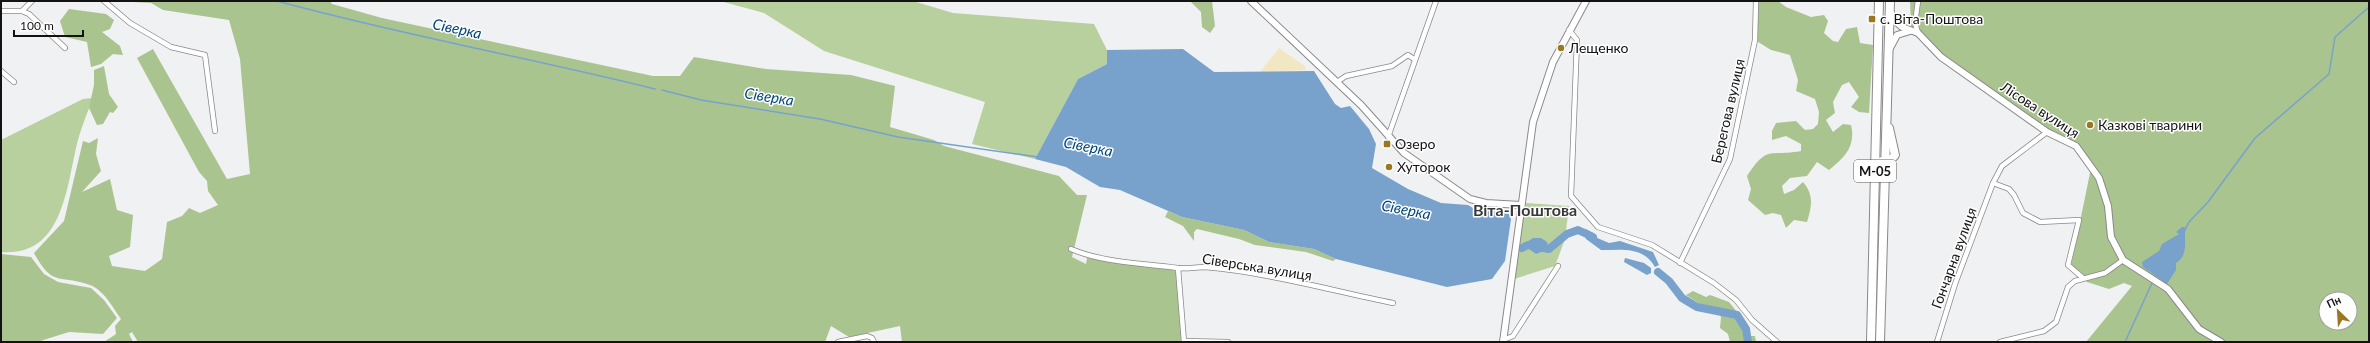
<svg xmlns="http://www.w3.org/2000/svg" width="2370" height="343" font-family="Lato,sans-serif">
  <rect width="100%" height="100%" fill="#f0f1f3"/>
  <!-- green -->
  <g fill="#b7d09e">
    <path d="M720 1H913L953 13 1094 24 1107 50V64L1078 79 1035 159 972 144 985 102 824 51 764 13Z"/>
    <path d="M93 98C87 114 80 130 76 148 66 192 61 257 1 252V140L83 99Z"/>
    <path d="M1526 203 1569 206 1565 239 1555 266 1511 280Z"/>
  </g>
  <!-- forest -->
  <g fill="#aac48f" fill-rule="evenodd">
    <path d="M114 1H330L332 4 382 18 653 76H680L694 57 766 69 851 75 895 86 890 127 934 140 944 146 1059 176 1077 195H1087L1072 257 1086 264 1087 258 1170 267 1179 275 1182 340 1178 342H902L900 326 849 337 831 326 825 342H138L132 332 129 334 133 342H104L116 334 115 326 121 319C113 308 104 290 90 285 59 274 53 288 34 253L64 221 83 141 89 143 98 138 96 154 101 171 82 192 110 179 117 210 133 215 130 247 109 256 112 266 145 271 162 259 167 222 182 216 189 208 200 213 218 205 208 191 207 181 199 172 137 58 153 49 227 179 250 174 240 59 229 20 163 10 151 3Z"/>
    <path d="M1190 1H1212L1215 26 1210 33 1202 27 1201 12Z"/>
    <path d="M1756 1H1778L1786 7 1811 17 1824 15 1828 21 1824 33 1833 41 1838 42 1846 29 1857 27 1860 43 1873 45 1869 113 1859 112 1851 107 1859 97 1849 82 1842 85 1833 102 1835 113 1826 120 1833 132 1843 124 1851 125C1856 146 1845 157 1829 170L1817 162 1807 176 1790 178 1782 186 1784 194 1794 190 1803 182C1814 195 1812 206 1807 222L1794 220 1786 228 1781 215 1773 213 1765 215 1748 200 1751 189 1747 176C1768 144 1769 157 1801 151V144L1786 136 1772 140V131L1776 123 1796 121 1805 130 1813 129 1818 124 1819 112 1815 99 1796 91 1798 80 1790 55 1771 50 1755 40Z"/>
    <path d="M1910 1H2369V342H2086L2132 286 2124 283 2109 289 2087 282 2071 266 2091 168 2088 158 1943 55 1924 34 1911 26ZM2326 299H2350V323H2326Z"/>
    <path d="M69 9 106 14 114 20 110 29 102 32 120 46 123 55 113 54 101 64 91 67 87 42 65 37 60 21Z"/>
    <path d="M104 66 109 94 118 107 113 113 110 112 103 124 97 125 89 108 94 85V70Z"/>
    <path d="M1168 211 1182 217 1244 230 1269 242 1314 249 1336 259 1333 261 1306 252 1255 245 1239 239 1197 229 1194 232V241L1183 226 1165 217Z"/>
    <path d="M1 254 31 257 44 274 58 282 91 288 104 300 117 318 103 334 69 332 37 342H1Z"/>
    <path d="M1693 291 1706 297 1710 295 1729 302 1746 323 1750 336H1755L1756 342H1730L1728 334 1720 328 1721 317 1715 308 1700 304 1686 295Z"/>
  </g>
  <!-- sand -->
  <path fill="#f1e7c2" d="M1279 48 1305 66 1306 70 1260 72Z"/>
  <!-- water -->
  <g fill="#78a2cc">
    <path d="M1183 49 1214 72 1314 71 1335 104 1341 108 1350 106 1369 129 1376 144 1372 168 1408 189 1441 203 1468 205 1473 208 1509 214 1511 219 1505 261 1492 279 1447 287 1336 259 1314 249 1269 242 1244 230 1182 217 1120 190 1100 187 1066 167 1035 159 1078 79 1107 64V50Z"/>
    <path d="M2182 227H2185C2184 239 2189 256 2176 263V270L2167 284 2143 267 2142 262 2159 251 2162 244 2179 234 2176 232Z"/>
    <path d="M1586 229 1595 234V237L1609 243 1620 241 1653 252 1659 265 1655 267C1643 246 1622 250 1601 250L1586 239 1584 232Z"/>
    <path d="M1533 238H1541L1547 242 1549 249 1536 254 1529 249 1527 242Z"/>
    <path d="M1625 258 1644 263 1651 268V273L1647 275 1624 262Z"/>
  </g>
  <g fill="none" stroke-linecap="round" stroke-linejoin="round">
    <!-- stream -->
    <g stroke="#78a2cc" stroke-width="1.5">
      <path d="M277 1C402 35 530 58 655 89"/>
      <path d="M662 90 701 100 820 119 898 137 1038 157"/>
      <path d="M2184 232 2189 222 2208 202 2255 138 2329 74 2335 37 2369 7"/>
      <path d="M2125 342 2152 283"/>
    </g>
    <!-- river -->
    <g stroke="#78a2cc" stroke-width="8">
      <path d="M1522 248 1528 245 1549 249 1567 234 1578 230 1593 237"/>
      <path d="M1658 272 1669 281 1682 298 1697 307 1737 315 1746 329 1748 342"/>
    </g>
    <defs>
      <g id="street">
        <path d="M104 1 130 23 171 47 205 55 215 131"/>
        <path d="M1 11H22L32 1"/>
        <path d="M22 11 29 14 65 48"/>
        <path d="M1569 30 1577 40 1571 196 1598 227 1652 245 1714 283 1736 300 1752 320 1777 342"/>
        <path d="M1918 33 1915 23 1918 1"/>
        <path d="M1 71 14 82"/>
        <path d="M1337 82 1346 76 1392 66 1408 55 1414 59"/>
        <path d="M1388 137 1436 1"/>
        <path d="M1993 183 2009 189 2014 195 2023 213 2040 222 2079 220 2068 265 2083 278"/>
        <path d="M1071 249C1104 263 1143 263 1178 268 1187 269 1196 267 1205 267 1266 272 1333 291 1393 303"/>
        <path d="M1680 263 1730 159 1755 40 1756 1"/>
        <path d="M1178 268 1184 342"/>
        <path d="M1503 340 1513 336 1558 266"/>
        <path d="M1184 341 1228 342"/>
        <path d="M838 342 867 336 872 338 874 342"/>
        <path d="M1937 342 1955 284 1993 183 2002 166 2047 132"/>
        <path d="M2000 342 2044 331 2056 322 2068 287 2075 281 2105 273 2123 260"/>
      </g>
      <g id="secondary">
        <path d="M1251 1 1361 105 1404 153 1470 199 1486 203 1521 205"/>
        <path d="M1890 11 1895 21 1902 27 1918 33 1941 57 2047 132 2076 146 2099 178 2108 206 2111 237 2123 260 2168 289 2199 329 2221 342"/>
        <path d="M1890 48 1897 35 1910 31"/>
        <path d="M1503 342 1533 122 1553 62 1586 1"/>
      </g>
      <g id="highway">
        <path d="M1882 161H1890L1895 155 1889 128"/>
        <path d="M1871 342 1879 1"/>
        <path d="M1880 342 1890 1"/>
      </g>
    </defs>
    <!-- street casing -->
    <use href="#street" stroke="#89898b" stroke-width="6"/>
    <!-- secondary casing -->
    <use href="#secondary" stroke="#89898b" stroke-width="8"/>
    <!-- highway casing -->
    <use href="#highway" stroke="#89898b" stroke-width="10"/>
    <!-- street -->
    <use href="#street" stroke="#fff" stroke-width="4.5"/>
    <!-- secondary -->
    <use href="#secondary" stroke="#fff" stroke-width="6"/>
    <!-- highway -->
    <use href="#highway" stroke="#fff" stroke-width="8"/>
  </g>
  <!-- markers -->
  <g fill="#9b7722" stroke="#fefeff" stroke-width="1.5">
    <rect x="1868" y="15" width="8" height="8" rx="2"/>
    <circle cx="1561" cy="48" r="4"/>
    <circle cx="2090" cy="125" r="4"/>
    <rect x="1383" y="140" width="8" height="8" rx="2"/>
    <circle cx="1389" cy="167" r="4"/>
  </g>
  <g text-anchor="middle" stroke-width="3" stroke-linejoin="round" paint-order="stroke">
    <!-- shield labels -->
    <rect fill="#fefeff" stroke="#5a5a5a" stroke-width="1" x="1854" y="160" width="42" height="22" rx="3"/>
    <g font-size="13" font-weight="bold" fill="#131314">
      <text x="1875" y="176">М-05</text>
    </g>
    <!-- poi labels -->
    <g font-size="14" fill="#131314" stroke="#fefeff" text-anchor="start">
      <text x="1880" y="24">с. Віта-Поштова</text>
      <text x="1569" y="53">Лещенко</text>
      <text x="2098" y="130">Казкові тварини</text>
      <text x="1395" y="149">Озеро</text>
      <text x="1397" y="172">Хуторок</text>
    </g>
    <!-- street labels -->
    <g font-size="14" fill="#131314" stroke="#fefeff">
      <text transform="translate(2040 110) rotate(33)" y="5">Лісова вулиця</text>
      <text transform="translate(1728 111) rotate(-77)" y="5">Берегова вулиця</text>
      <text transform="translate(1954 258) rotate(-70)" y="5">Гончарна вулиця</text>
      <text transform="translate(1257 267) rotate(9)" y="5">Сіверська вулиця</text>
    </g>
    <!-- water labels -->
    <g font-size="15" font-style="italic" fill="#004679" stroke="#fefeff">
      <text transform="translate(457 29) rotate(12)" y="5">Сіверка</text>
      <text transform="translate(769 97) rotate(9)" y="5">Сіверка</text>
      <text transform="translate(1088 147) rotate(11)" y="5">Сіверка</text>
      <text transform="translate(1406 210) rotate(11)" y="5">Сіверка</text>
    </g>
    <!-- quarter labels -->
    <g font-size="16" font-weight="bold" fill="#38383a" stroke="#fefeff">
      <text x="1525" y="216">Віта-Поштова</text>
    </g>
  </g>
  <!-- border -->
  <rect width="2370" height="343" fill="none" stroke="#131314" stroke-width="4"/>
  <!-- north arrow -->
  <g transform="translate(2338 311) rotate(335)"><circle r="19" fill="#fefeff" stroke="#a0a0a1"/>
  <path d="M0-3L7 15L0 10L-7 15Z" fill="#9b7722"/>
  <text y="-6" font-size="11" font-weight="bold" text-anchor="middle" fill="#131314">Пн</text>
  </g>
  <!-- scale -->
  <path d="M14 30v6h69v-6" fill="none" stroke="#131314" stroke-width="2"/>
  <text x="20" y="30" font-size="12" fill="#131314" stroke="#fefeff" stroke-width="3" paint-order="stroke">100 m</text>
</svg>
